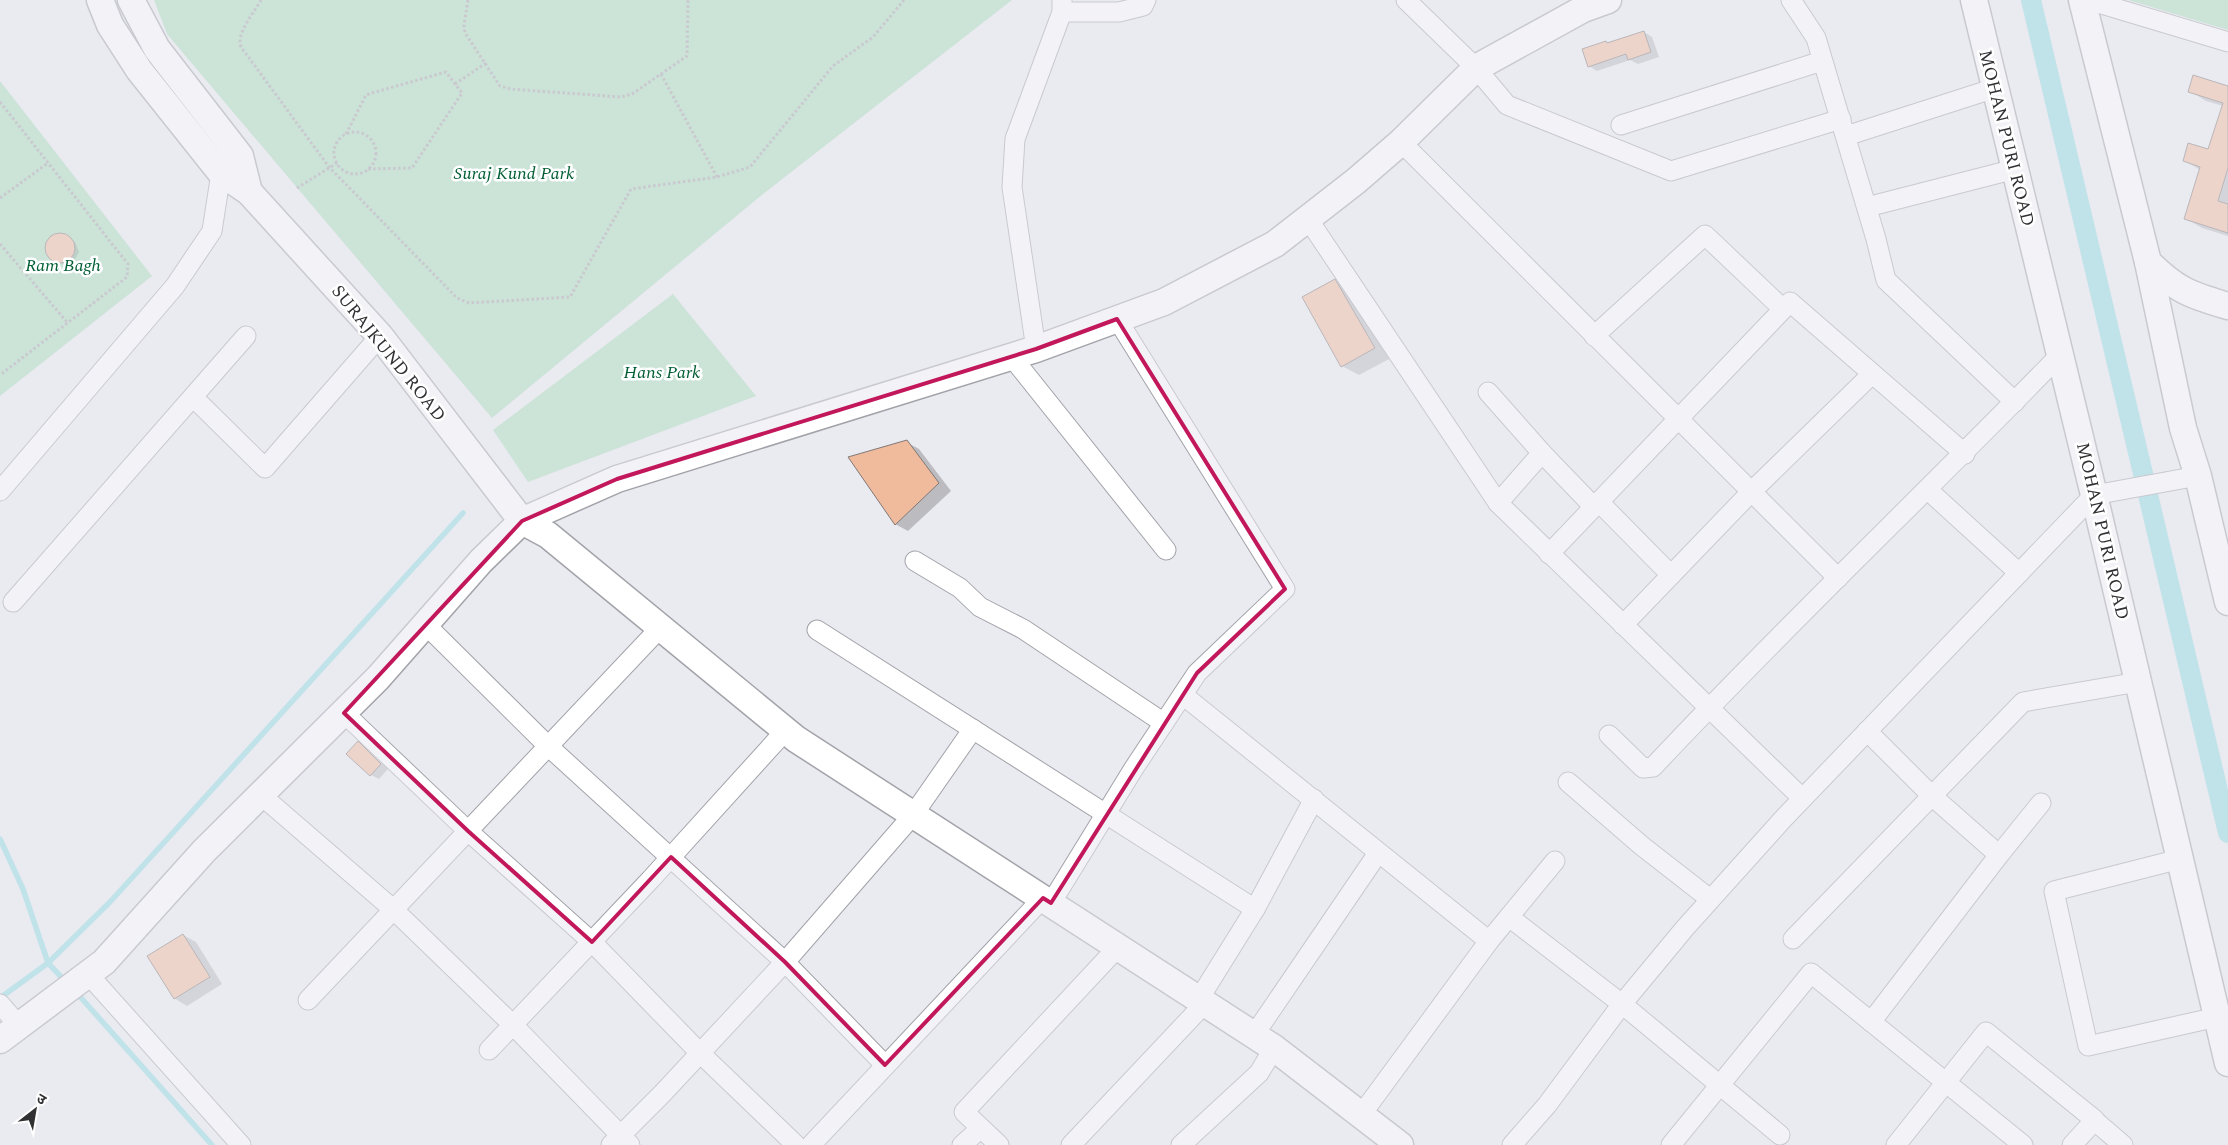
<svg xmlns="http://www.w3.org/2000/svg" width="2228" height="1145" font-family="Spectral,'Noto Sans Devanagari',serif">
  <rect width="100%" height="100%" fill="#eaeaf1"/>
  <!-- green -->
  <g fill="#a9dcb9">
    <path d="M154 0H1012L763 194 492 418 167 34Z"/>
    <path d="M2128 0H2228V30Z"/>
    <path d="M0 81 152 276 0 396Z"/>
    <path d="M673 294 756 396 528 482 493 430Z"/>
  </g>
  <!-- shadow -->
  <g fill="#0003">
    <path d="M1644 32 1652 37 1659 57 1638 64 1630 60 1597 71 1589 66 1606 42 1609 44Z"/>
    <path d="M2228 88V236L2202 228 2185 218 2200 170 2184 160 2209 151 2223 106 2206 101 2190 91Z"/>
    <path d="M61 233 75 242 79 252 74 261 64 265 49 256 45 246 51 235Z"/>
    <path d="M1335 281 1351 290 1391 358 1359 375 1342 366Z"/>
    <path d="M906 442 919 449 951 491 908 531 895 524Z"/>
    <path d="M358 743 388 769 379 779 371 775Z"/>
    <path d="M183 935 196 942 222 984 187 1006 174 998Z"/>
  </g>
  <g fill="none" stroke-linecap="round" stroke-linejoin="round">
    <!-- stream -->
    <g stroke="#8fdadf" stroke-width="5.5">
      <path d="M0 839 23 889 48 963 67 983"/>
      <path d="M75 991 212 1145"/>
      <path d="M0 998 48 963 110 902 463 513"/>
    </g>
    <!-- canal -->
    <path stroke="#8fdadf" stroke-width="20" d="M2031 0 2228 833"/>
  </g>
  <!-- building -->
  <g fill="#f0ba9c" stroke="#817976">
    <path d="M1644 31 1651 52 1628 60 1626 54 1588 67 1582 49 1606 41 1607 43Z"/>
    <path d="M2193 75 2228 86V168L2218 201 2228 204V233L2184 219 2200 167 2183 161 2188 143 2208 149 2223 103 2188 92Z"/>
    <circle cx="60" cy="248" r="15"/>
    <path d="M1335 279 1375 348 1341 367 1302 297Z"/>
    <path d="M907 440 939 483 895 525 848 457Z"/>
    <path d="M358 741 381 764 370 776 346 754Z"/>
    <path d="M183 934 210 977 174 999 147 956Z"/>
  </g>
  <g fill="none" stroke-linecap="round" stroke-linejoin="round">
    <defs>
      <g id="street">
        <path d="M1406 0 1476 68 1507 105 1671 171 1841 119"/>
        <path d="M1791 0 1816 38 1876 239 1886 280 2015 402"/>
        <path d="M2088 0 2228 42"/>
        <path d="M1062 12H1119L1143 6 1146 0"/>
        <path d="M1621 125 1822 61"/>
        <path d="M1846 136 1995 88"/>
        <path d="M1401 142 1838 578"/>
        <path d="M1867 207 2015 169"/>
        <path d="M1308 219 1498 503 1802 798"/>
        <path d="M1594 336 1705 235 1783 309"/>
        <path d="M1036 349 1012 187 1015 139 1062 12V0"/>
        <path d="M1011 356 1166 550"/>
        <path d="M1488 392 1542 453"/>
        <path d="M193 397 265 468 380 336"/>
        <path d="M1928 490 2019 573"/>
        <path d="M0 491 175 286 212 231 221 173 228 167"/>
        <path d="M1599 502 1671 575"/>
        <path d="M1498 503 1542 453 1594 507"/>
        <path d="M1549 554 1790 302 1965 454"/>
        <path d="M915 561 960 588 980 607 1023 629 1164 723"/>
        <path d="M13 602 246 336"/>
        <path d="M425 624 548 746 785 962 885 1065"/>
        <path d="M1623 625 1751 492 1872 374"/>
        <path d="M817 630 1255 909"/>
        <path d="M1183 695 1489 941"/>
        <path d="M344 713 468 831 592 942 700 1053 796 1145"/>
        <path d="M1867 731 1932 796 1999 855 1871 1022"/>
        <path d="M1609 735 1643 768 1653 767C1785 626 1925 494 2060 355"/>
        <path d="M1568 782 1642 846 1710 899"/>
        <path d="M262 796 394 910 513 1025 630 1145"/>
        <path d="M1999 855 2041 803"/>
        <path d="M2180 859 2054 891 2088 1046 2217 1017"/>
        <path d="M1051 903 1134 768 1197 673 1285 589 1117 319"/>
        <path d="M1509 917 1622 1004 1780 1135"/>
        <path d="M1793 939 2023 702 2138 682"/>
        <path d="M88 974 241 1145"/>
        <path d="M1199 999 1255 909 1314 799"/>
        <path d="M308 1000 660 628"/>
        <path d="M0 1004 20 1027"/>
        <path d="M1254 1035 1378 853"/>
        <path d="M489 1050 651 879 786 730"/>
        <path d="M1361 1115 1489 941 1555 861"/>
        <path d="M2095 1121 2123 1145"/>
        <path d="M611 1145 662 1094 785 962 913 815 973 729"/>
        <path d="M811 1145 1043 898"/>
        <path d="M962 1145 981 1128"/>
        <path d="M999 1145 964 1112 1118 947"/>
        <path d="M1071 1145 1205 1003"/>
        <path d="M1181 1145 1259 1073 1274 1048"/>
        <path d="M1512 1145 1547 1105 1622 1004 1685 928 1783 819 2094 495 2198 476"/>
        <path d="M1671 1145 1811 973 2023 1145"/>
        <path d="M1896 1145 1986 1032 2095 1120 2072 1145"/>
      </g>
      <g id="secondary">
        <path d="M100 0 110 25 139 70 221 173 249 192 380 336 522 521 548 535 796 739 1274 1048 1400 1145"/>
        <path d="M131 0 157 49 240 156 249 192"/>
        <path d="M1974 0 2094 495 2228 1063"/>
        <path d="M2082 0 2148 262C2176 290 2190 295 2228 306"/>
        <path d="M2148 262 2183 428 2198 476 2228 602"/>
        <path d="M0 1040 104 962 204 851 378 678 481 561 522 521 617 479 1036 349 1164 302 1275 244 1356 181 1401 142 1476 68 1583 9 1608 0"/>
      </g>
    </defs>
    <!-- street casing -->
    <use href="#street" stroke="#a2a2a9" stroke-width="21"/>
    <!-- secondary casing -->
    <use href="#secondary" stroke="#a2a2a9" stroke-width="29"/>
    <!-- path -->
    <g stroke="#a2a2a7" stroke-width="3" stroke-dasharray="2.5 2.5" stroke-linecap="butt">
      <path d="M261 0C254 13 236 33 241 47L329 167 457 298 469 303 570 297 631 189 717 177 750 167 833 66 873 37 904 0"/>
      <path d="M468 0 464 25 465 33 500 86 510 89 621 97 632 94 687 56 688 0"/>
      <path d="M661 74 717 177"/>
      <path d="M455 84 486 63"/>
      <path d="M0 102 128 264 127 277 0 375"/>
      <circle cx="355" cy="153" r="21"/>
      <path d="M346 134 366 95 372 93 446 72 462 93 412 168 368 169"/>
      <path d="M297 188 337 163"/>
      <path d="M0 198 48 163"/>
      <path d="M0 244 67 322"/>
    </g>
    <!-- street -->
    <use href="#street" stroke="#fff" stroke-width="19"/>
    <!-- secondary -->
    <use href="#secondary" stroke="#fff" stroke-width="26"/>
  </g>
  <!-- marked area -->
  <path d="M0 0H2228V1145H0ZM1117 319 1285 589 1197 673 1051 903 1043 898 885 1065 785 962 671 857 592 942 468 831 344 713 522 521 617 479 1036 349Z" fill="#eaeaf1" fill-opacity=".55" fill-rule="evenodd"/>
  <path fill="none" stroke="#c2185b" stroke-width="4" stroke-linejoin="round" d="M1117 319 1285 589 1197 673 1051 903 1043 898 885 1065 785 962 671 857 592 942 468 831 344 713 522 521 617 479 1036 349Z"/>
  <g text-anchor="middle" stroke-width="5" stroke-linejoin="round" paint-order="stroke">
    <!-- street labels -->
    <g font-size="18" fill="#313134" stroke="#fff">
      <text transform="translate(2007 138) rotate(76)" y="6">MOHAN PURI ROAD</text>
      <text transform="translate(389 353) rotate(51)" y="6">SURAJKUND ROAD</text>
      <text transform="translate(2103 531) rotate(77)" y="6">MOHAN PURI ROAD</text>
    </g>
    <!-- park labels -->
    <g font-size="18" font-style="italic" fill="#005e33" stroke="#fff">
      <text x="514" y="179">Suraj Kund Park</text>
      <text x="63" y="271">Ram Bagh</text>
      <text x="662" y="378">Hans Park</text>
    </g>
  </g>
  <!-- north arrow -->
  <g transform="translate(35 1110) rotate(31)" stroke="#ffffff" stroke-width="4" paint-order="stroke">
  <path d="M0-4L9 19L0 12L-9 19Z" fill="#313134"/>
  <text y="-8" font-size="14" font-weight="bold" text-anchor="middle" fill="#313134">उ</text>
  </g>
</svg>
